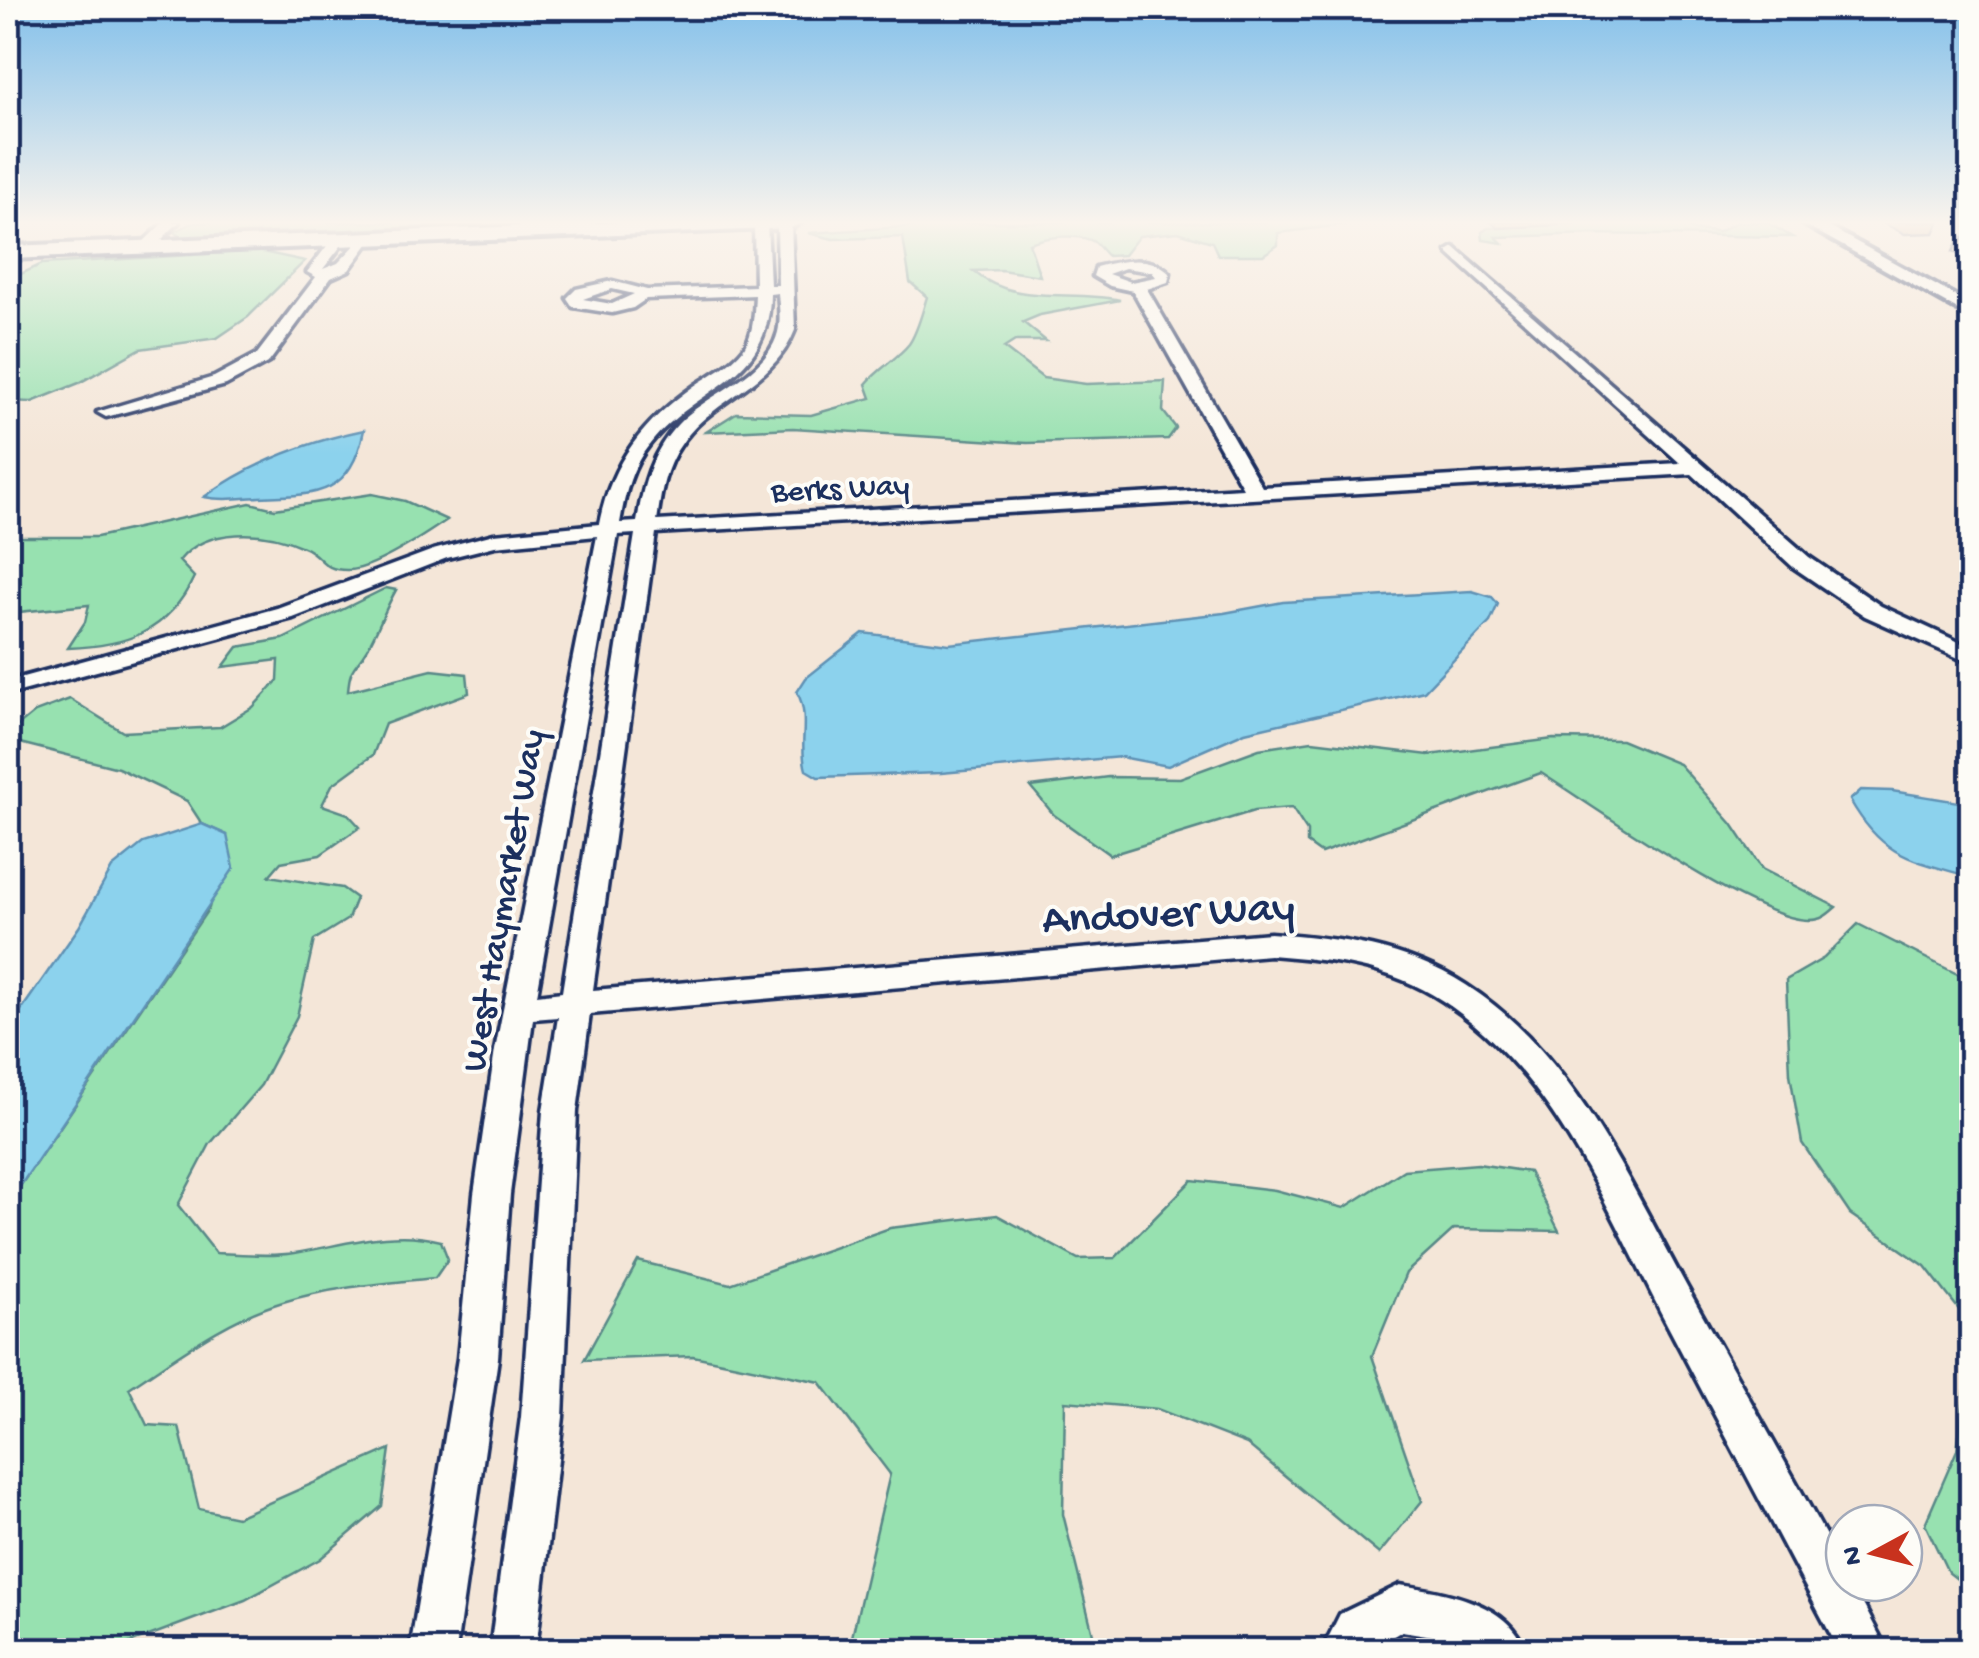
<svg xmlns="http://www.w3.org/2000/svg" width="1979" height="1658" font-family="'Gochi Hand',sans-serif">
  <rect width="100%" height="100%" fill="#f4e6d8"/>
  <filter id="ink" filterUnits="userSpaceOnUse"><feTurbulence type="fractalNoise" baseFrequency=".01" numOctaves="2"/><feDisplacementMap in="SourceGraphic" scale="20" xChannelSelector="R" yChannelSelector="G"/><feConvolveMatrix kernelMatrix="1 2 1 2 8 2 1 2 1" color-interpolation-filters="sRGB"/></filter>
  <g filter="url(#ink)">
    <!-- green -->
    <g fill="#97e1b0" stroke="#598887" stroke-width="2.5">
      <path d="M208 222H482L481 230 183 239 174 232 192 223Z"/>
      <path d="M980 222H1355L1356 223 1278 233V245L1263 255H1218L1212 242 1178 232 1139 236 1124 255 1108 256C1103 252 1100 247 1096 243 1080 232 1046 237 1029 243L1040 276 1001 270 973 271C1016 307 1070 289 1120 300L1040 315 1023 322 1046 341H1015L1004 348 1043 378 1086 384 1165 381 1163 411 1176 428 1168 439 1027 443 793 428 706 432 736 413 811 415 871 398 866 384C878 369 898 358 909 344 918 331 922 312 927 297L910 282 903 237 833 239 808 233Z"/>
      <path d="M1602 222H1674L1695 230 1718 232 1737 222H1766L1792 237 1591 234 1496 237 1502 243 1483 240 1482 232 1488 228Z"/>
      <path d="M258 251 305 261 248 317 217 338 140 349 79 383 32 402 8 401V280L42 264Z"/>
      <path d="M372 494 405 501 447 520C425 535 374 569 349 570 320 571 323 555 303 547 265 530 206 526 179 561L194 577C168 633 125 646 68 648L85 622 89 605 8 613V537H97L250 503 275 509Z"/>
      <path d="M386 588 396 590C385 609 378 630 367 649 355 669 350 665 348 691L432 670 467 674 469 693 385 724 373 755 332 785 322 805 348 814 360 827 320 855 281 862 269 876 342 888 356 898 348 919 314 940 297 1016 261 1085 210 1144 178 1205 216 1253C242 1254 270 1257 295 1253 344 1245 391 1228 441 1241L448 1259 435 1278C384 1283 331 1287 283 1302 226 1319 178 1356 129 1388L147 1425 179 1427 199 1509 237 1517 390 1449 382 1506 320 1559 245 1600 111 1650H8V1204L209 908 227 835 202 824 187 801 118 768 8 740V734L35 712 70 699 123 732 220 727 253 707 278 680 279 660 223 667 238 647 283 639Z"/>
      <path d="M1553 739 1621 740 1679 764 1732 824 1762 869 1836 907C1827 915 1822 920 1809 920 1755 921 1593 806 1541 773L1321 853 1307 843V831L1292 808 1254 811 1110 855 1054 815 1031 787 1108 777 1180 778 1259 749 1312 741 1429 755Z"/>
      <path d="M1858 924 1971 981V1325L1925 1266 1850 1214 1802 1143 1790 1074 1786 980 1824 958Z"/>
      <path d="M1478 1164 1529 1172 1559 1231 1454 1229 1406 1273 1372 1356 1422 1501 1379 1554 1247 1444 1157 1409 1065 1401 1063 1514 1097 1650H849L890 1474 820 1382 693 1356 584 1360 638 1261 730 1284 890 1228 997 1215 1078 1259 1115 1258 1192 1180 1275 1190 1344 1208 1404 1170Z"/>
      <path d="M1971 1346V1590L1948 1572 1925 1524 1957 1450Z"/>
    </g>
    <!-- water -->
    <g fill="#8cd2ed" stroke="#5f91b4" stroke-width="2.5">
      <path d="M364 430C350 496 318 495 259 497 241 498 223 501 204 497 253 462 306 442 364 430Z"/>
      <path d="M1472 591 1492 597 1498 604 1490 622 1424 691 1245 732 1168 766 1121 757 941 773 818 777 806 770C798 743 811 718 797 692L806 678 863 633 949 644 1224 613 1283 602Z"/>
      <path d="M1861 790 1892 791 1971 804V877C1912 860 1883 858 1850 800Z"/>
      <path d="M202 824 227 835 234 868 8 1204V1029L79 927 112 868 143 843Z"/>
    </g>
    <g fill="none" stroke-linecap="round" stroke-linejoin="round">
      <defs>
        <g id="minor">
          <path d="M164 222H179L150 251H140V245Z"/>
          <path d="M754 222 767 223 770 285H778L777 222H791L795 330C773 387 711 398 680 446 664 469 661 494 657 521L1243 488 1133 291 1110 286 1093 276 1096 267C1120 261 1151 254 1170 273L1168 282 1147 289 1262 487 1680 463 1449 254 1447 251 1454 247 1809 557 1881 606 1972 648V664L1865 616 1793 567 1692 474 656 533 593 990 1270 933C1339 938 1406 946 1466 985 1574 1054 1628 1181 1688 1289 1740 1382 1792 1475 1844 1568V1583H1852L1887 1650H1839C1782 1543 1726 1436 1669 1328 1609 1214 1556 1075 1443 1001 1390 966 1332 960 1270 955L590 1014 577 1111 563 1417 536 1650H490L521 1417 543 1111 558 1017 533 1019 510 1194 498 1358 456 1650H410L458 1358 474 1194 495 1050 597 536 495 546 447 558 293 618 8 695V681L277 608 433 550 494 534 599 524C611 462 643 422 694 386 710 375 732 364 744 348 754 333 754 312 755 295L646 299 633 308 612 313 573 307 567 298 576 289 612 281 647 290 755 286ZM1125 268 1152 272 1156 277 1131 282 1108 274ZM612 289 634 294 612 304 583 299ZM778 293C779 306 781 320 778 332 767 376 706 394 678 424 651 452 643 485 637 522L620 523C625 494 631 467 650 444 697 385 770 382 770 294ZM635 534 562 992 537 995 618 535Z"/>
          <path d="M364 236 371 240 349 270 331 278 269 362 226 385 106 417 97 412 214 377 257 354 316 277 307 272 333 238 345 241 323 269 338 263Z"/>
          <path d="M1400 1585C1445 1592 1508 1602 1525 1650H1463L1445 1638 1402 1631 1370 1650H1322L1340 1614Z"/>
        </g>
        <path id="tertiary" d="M1800 222H1820L1972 305V318Z"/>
        <path id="primary" d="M628 222H801L791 228 8 259V246Z"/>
      </defs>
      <!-- minor casing -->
      <use href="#minor" stroke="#1b2f5e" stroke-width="7"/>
      <!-- tertiary casing -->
      <use href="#tertiary" stroke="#1b2f5e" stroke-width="8"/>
      <!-- primary casing -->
      <use href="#primary" stroke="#1b2f5e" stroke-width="8"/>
      <!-- minor -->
      <use href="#minor" fill="#fdfcf7" fill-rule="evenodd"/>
      <!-- tertiary -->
      <use href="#tertiary" fill="#fdfcf7" fill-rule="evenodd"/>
      <!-- primary -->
      <use href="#primary" fill="#fdfcf7" fill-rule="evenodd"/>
    </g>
    <!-- wall -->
    <g fill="#bf9a7a" stroke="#1b2f5e" stroke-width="2.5">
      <path d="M1491 222H1559L1558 225 1498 228Z"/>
      <path d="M1881 222H1939L1934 233 1905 234Z"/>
      <path d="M1959 238H1972V261L1953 252Z"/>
    </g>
    <!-- building -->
    <path fill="#deb38e" stroke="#1b2f5e" stroke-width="2.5" d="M1959 238H1972V244Z"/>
  </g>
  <!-- sky -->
  <linearGradient id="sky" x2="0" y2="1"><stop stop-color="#83c0ea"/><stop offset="0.49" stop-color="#faf4ed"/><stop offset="1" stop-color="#faf4ed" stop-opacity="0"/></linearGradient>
  <rect width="1979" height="454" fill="url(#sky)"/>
  <g text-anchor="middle" stroke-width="8" stroke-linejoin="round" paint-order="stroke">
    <!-- far-street labels -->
    <g font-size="32" fill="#1b2f5e" stroke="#fdfcf7">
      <text transform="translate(840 486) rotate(-3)" y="11">Berks Way</text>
    </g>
    <!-- street labels -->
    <g font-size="38" fill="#1b2f5e" stroke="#fdfcf7">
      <text transform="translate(500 900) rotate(-80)" y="13">West Haymarket Way</text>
    </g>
    <!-- near-street labels -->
    <g font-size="45" fill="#1b2f5e" stroke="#fdfcf7">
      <text transform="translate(1168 909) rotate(-3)" y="16">Andover Way</text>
    </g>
  </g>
  <!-- margin -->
  <rect width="1979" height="1658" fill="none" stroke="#fdfcf7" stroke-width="40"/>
  <rect x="20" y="20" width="1939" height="1618" fill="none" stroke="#1b2f5e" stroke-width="4" filter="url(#ink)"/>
  <!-- north arrow -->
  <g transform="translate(1874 1553) rotate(263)"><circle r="48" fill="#fdfcf7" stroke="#a3aaba" stroke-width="2.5"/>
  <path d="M0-8L18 38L0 25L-18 38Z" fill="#c8321e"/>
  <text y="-15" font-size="28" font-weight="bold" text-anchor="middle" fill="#1b2f5e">N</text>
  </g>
</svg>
